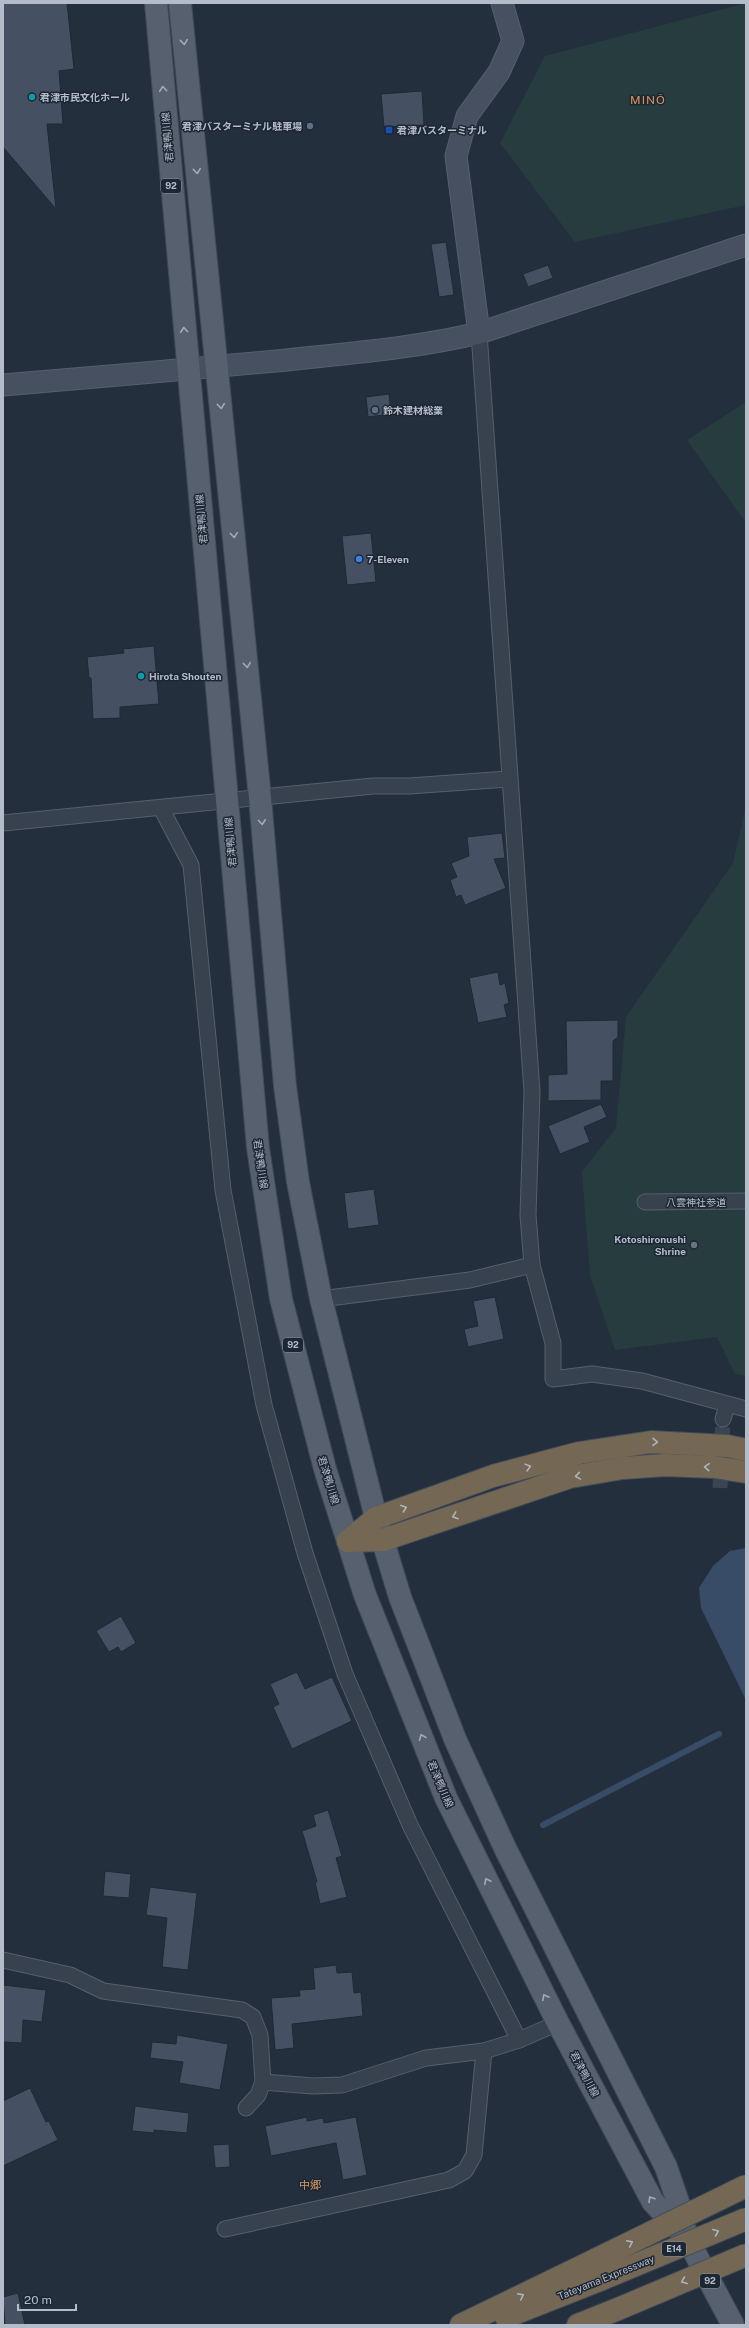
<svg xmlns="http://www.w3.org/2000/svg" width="749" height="2328" font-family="'Public Sans','Noto Sans JP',sans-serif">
  <rect width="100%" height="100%" fill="#242f3e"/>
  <!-- green -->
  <g fill="#263c3f">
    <path d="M746 3V205L575 242 500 143 545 56Z"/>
    <path d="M746 402V533V523L687 440Z"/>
    <path d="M746 806V1376L735 1374 717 1337 615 1350 590 1276 582 1172 616 1128 626 1017 733 863Z"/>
  </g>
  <!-- water -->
  <path fill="#394c67" d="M746 1548V1700L701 1608 699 1588 713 1566 730 1551Z"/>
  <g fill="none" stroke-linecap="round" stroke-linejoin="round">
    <!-- stream -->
    <path stroke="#394c67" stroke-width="6" d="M543 1825 719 1734"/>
  </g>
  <!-- building -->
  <g fill="#455162" stroke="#1f2835">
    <path d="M3 3H67L74 69 59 71 63 124H47L56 209 3 147Z"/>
    <path d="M422 91 424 125 384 127 381 94Z"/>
    <path d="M446 242 454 295 439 297 431 244Z"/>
    <path d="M548 265 553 278 528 287 523 274Z"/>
    <path d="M389 394 391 414 368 417 366 397Z"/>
    <path d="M371 533 376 582 347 585 342 536Z"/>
    <path d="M154 646 159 704 120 707V718L93 719 91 678H89L87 657 124 653 123 649Z"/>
    <path d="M502 833 505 858 494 859 506 888 465 905 461 895 456 897 450 880 457 877 451 863 469 856 467 837Z"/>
    <path d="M498 972 500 985 505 983 509 1003 504 1005 507 1017 478 1023 469 978Z"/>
    <path d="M618 1020V1037L613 1041V1081H601V1100L548 1101V1075L567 1074 566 1021Z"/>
    <path d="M601 1104 607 1117 584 1127 590 1142 560 1154 548 1126Z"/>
    <path d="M374 1189 379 1225 348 1229 344 1193Z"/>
    <path d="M495 1297 504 1339 468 1347 464 1329 478 1326 473 1301Z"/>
    <path d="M121 1616 136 1643 121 1652 118 1647 109 1652 96 1631Z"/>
    <path d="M297 1672 305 1689 332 1677 352 1721 292 1749 273 1707 279 1704 270 1684Z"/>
    <path d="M328 1810 342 1856 336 1858 347 1897 320 1904 315 1882H317L302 1831 316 1826 313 1815Z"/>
    <path d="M105 1871 131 1874 129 1898 103 1896Z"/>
    <path d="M150 1887 197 1893 188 1970 162 1967 167 1918 146 1915Z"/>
    <path d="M336 1965 337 1973 352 1972 354 1993 361 1992 363 2016 292 2024 294 2048 275 2050 271 1998 300 1996 299 1990 315 1989 313 1968Z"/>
    <path d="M3 1985 46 1990 42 2022 23 2020 22 2043 3 2042Z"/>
    <path d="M177 2035 228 2044 220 2090 179 2083 183 2062 150 2058 152 2042 176 2044Z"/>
    <path d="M30 2088 46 2122 49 2121 58 2140 3 2166V2101Z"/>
    <path d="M135 2106 189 2113 187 2133 154 2130V2133L132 2131Z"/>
    <path d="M307 2117V2121L323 2118 324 2123 356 2117 367 2175 343 2180 336 2143 271 2156 265 2126Z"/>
    <path d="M229 2144 230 2167 215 2168 213 2145Z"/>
    <path d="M18 2293 25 2325H5L3 2297Z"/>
  </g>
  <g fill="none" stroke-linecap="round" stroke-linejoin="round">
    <!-- street-tunnel -->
    <path stroke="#3a4453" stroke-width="15" stroke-dasharray="15 8" stroke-linecap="butt" d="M720 1488 723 1419"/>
    <defs>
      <g id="street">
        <path d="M479 333 532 1092 528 1215 532 1265 553 1343V1379L592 1374 642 1381 746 1409"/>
        <path d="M161 808 191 865 223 1190 264 1405 305 1553 345 1674 410 1825 519 2040"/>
        <path d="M3 823 373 786H409L508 779"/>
        <path d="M645 1202 746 1201"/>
        <path d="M321 1299 470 1280 532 1265"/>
        <path d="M723 1419 727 1405"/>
        <path d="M3 1960 70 1975 103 1991 242 2010 253 2017 260 2035 263 2082 258 2095 246 2108"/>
        <path d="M263 2082 313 2086 342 2085 426 2058 484 2051 519 2040 558 2023"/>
        <path d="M225 2229 449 2180 465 2171 474 2155 484 2051"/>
      </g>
      <g id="secondary">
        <path d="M479 333 456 156 467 116 499 72 513 41 502 3"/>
        <path d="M3 385C98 377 192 369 287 360 351 353 416 348 479 333L746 245"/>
      </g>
      <g id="primary">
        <path d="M156 3 258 1148 281 1299 325 1469 365 1595 446 1798 558 2023 653 2202 685 2236"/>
        <path d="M180 3 260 798 285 1086 298 1182 321 1299 376 1518 400 1597 455 1739 505 1848 666 2167 678 2202 687 2238 733 2325"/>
      </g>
      <g id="highway">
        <path d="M348 1541 376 1518 493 1476 579 1453 651 1442 727 1446 746 1450"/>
        <path d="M348 1541 383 1540 570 1477 623 1468 665 1465 714 1467 746 1472"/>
        <path d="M506 2317 602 2279"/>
        <path d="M461 2325 595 2260"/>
        <path d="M578 2325 618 2309"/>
      </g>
    </defs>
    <!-- street casing -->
    <use href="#street" stroke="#565f6c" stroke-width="17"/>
    <!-- secondary casing -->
    <use href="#secondary" stroke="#565f6c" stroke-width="23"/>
    <!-- primary casing -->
    <use href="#primary" stroke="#414a57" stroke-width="24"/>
    <!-- highway casing -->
    <use href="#highway" stroke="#434c59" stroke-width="24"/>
    <!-- street -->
    <use href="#street" stroke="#38414e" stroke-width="15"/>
    <!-- secondary -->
    <use href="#secondary" stroke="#465061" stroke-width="21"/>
    <!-- primary -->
    <use href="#primary" stroke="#56606e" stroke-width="22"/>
    <!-- highway -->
    <use href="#highway" stroke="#746855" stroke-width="22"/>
    <defs>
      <g id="highway-bridge">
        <path d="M595 2260 746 2186"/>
        <path d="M602 2279 746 2219"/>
        <path d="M618 2309 746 2255"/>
      </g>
    </defs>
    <!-- highway-bridge casing -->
    <use href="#highway-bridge" stroke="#434c59" stroke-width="24" stroke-linecap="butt"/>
    <!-- highway-bridge -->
    <use href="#highway-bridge" stroke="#746855" stroke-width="22"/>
  </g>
  <!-- one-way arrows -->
  <defs><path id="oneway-chevron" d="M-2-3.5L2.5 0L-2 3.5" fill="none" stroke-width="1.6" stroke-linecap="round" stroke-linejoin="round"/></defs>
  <g stroke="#a1aab7">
    <use href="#oneway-chevron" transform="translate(184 42) rotate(84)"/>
    <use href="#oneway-chevron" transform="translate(163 89) rotate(-95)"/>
    <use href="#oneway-chevron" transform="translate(197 171) rotate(84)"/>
    <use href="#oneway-chevron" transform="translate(184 330) rotate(-95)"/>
    <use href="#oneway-chevron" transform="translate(221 406) rotate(84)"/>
    <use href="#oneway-chevron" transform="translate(234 535) rotate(84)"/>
    <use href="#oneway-chevron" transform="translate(247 665) rotate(84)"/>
    <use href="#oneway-chevron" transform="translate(262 822) rotate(85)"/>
    <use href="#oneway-chevron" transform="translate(422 1737) rotate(-112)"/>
    <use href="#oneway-chevron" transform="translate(487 1881) rotate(-117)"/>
    <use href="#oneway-chevron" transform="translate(545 1997) rotate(-117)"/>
    <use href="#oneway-chevron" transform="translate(651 2199) rotate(-122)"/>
  </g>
  <g stroke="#aeb4bd">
    <use href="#oneway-chevron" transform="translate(655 1442) rotate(1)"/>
    <use href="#oneway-chevron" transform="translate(528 1467) rotate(-15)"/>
    <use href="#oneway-chevron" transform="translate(707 1467) rotate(-177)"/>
    <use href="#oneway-chevron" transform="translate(578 1476) rotate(171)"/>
    <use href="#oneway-chevron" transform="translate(404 1508) rotate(-20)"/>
    <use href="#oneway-chevron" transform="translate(455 1516) rotate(161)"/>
    <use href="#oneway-chevron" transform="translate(716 2232) rotate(-23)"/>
    <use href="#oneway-chevron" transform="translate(630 2243) rotate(-26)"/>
    <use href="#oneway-chevron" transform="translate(684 2281) rotate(157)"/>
    <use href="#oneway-chevron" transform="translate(521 2296) rotate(-26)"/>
  </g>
  <!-- markers -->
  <g fill="#0f9aa8" stroke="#1d2633" stroke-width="1.5">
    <circle cx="32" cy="97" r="4"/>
    <circle cx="141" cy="676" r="4"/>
  </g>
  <g fill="#5c6f8a" stroke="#1d2633" stroke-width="1.5">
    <circle cx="310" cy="126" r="4"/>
    <circle cx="375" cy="410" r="4"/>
  </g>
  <rect fill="#1a4fb4" stroke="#1d2633" stroke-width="1.5" x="385" y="126" width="8" height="8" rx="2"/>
  <circle fill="#3f7fe0" stroke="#1d2633" stroke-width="1.5" cx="359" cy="559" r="4"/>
  <circle fill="#6b7280" stroke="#1d2633" stroke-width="1.5" cx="694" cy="1245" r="4"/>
  <g text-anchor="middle" stroke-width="3" stroke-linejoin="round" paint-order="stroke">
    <!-- shield labels -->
    <g fill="#1d2633" stroke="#878f9c" stroke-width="1">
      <rect x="161" y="179" width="20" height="14" rx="3"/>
      <rect x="283" y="1338" width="20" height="14" rx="3"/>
      <rect x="662" y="2242" width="24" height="14" rx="3"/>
      <rect x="700" y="2274" width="20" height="14" rx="3"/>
    </g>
    <g font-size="9" font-weight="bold" fill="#b4bcc9">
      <text x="171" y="189">92</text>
      <text x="293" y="1348">92</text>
      <text x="674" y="2252">E14</text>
      <text x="710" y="2284">92</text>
    </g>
    <!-- poi labels -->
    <g font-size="10" font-weight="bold" fill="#b4bcc9" stroke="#1d2633" text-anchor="start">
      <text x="40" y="101">君津市民文化ホール</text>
      <text x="302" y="130" text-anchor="end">君津バスターミナル駐車場</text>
      <text x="397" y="134">君津バスターミナル</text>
      <text x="383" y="414">鈴木建材総業</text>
      <text x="367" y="563">7-Eleven</text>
      <text x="149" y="680">Hirota Shouten</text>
      <text x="686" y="1243" text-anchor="end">Kotoshironushi<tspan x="686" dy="12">Shrine</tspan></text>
    </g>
    <!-- street labels -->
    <g font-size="10" fill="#b4bcc9" stroke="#1d2633">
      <text transform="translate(167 137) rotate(-95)" y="4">君津鴨川線</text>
      <text transform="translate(201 519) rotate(-95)" y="4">君津鴨川線</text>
      <text transform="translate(230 842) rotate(-95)" y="4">君津鴨川線</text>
      <text transform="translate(261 1164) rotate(82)" y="4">君津鴨川線</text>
      <text x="696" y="1206">八雲神社参道</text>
      <text transform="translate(329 1480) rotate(73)" y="4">君津鴨川線</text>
      <text transform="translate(441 1784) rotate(67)" y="4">君津鴨川線</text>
      <text transform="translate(585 2074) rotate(62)" y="4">君津鴨川線</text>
      <text transform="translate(606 2277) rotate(-22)" y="4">Tateyama Expressway</text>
    </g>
    <!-- neighbourhood labels -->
    <g font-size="11" fill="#d59563" stroke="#1d2633">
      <text x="310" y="2189">中郷</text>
    </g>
    <!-- quarter labels -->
    <g font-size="12" letter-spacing="1" fill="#d59563" stroke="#1d2633">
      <text x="648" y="104">MINŌ</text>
    </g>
  </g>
  <!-- border -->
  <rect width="749" height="2328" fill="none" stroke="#b4bcc9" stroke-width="8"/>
  <!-- scale -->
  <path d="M18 2304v6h58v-6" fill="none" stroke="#b4bcc9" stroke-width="2"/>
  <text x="24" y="2304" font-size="12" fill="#b4bcc9" stroke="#1d2633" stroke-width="3" paint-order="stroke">20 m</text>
</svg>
